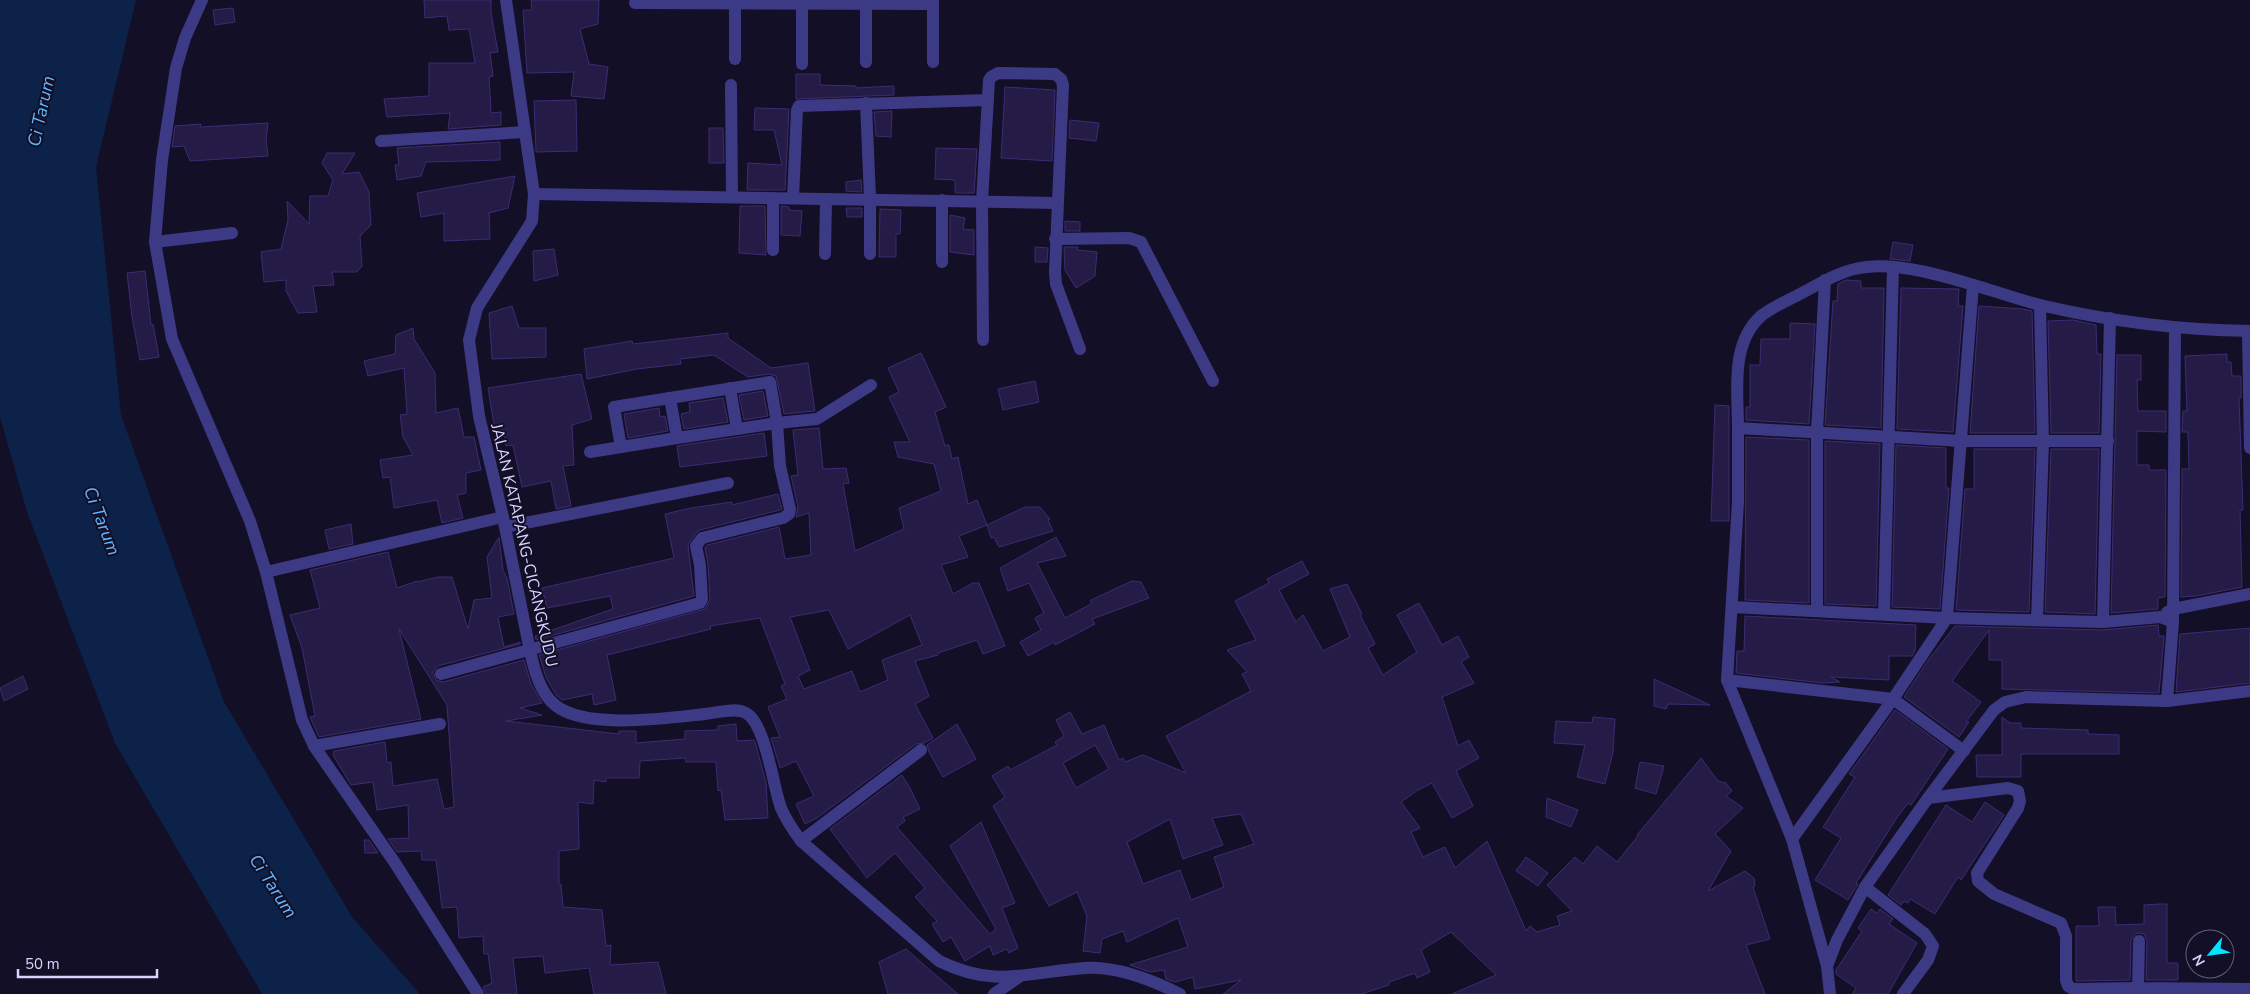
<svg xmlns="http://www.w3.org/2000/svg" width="2250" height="994" font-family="'Nunito Sans',sans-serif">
  <rect width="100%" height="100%" fill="#130f26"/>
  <!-- water -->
  <path fill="#0c2248" d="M0 0H136L96 167 121 415 224 702 352 917 420 994H262L115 743 27 512 0 417Z"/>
  <!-- building -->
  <g fill="#241b47" stroke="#3b2d73" fill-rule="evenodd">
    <path d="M424 0H491V13L498 52 490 53 493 76 489 77 491 113 501 112V125L448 129 450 113 387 117 384 99 429 96V63H475L469 29 449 30 447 16 425 18Z"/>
    <path d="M531 0H599L598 24 580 29 589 64 608 67 604 99 571 96 574 72 527 73 523 10H532Z"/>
    <path d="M233 8 235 22 215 25 213 10Z"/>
    <path d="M796 74H820V85L856 86V88L894 86V95L796 99Z"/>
    <path d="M1005 87 1055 90 1052 161 1001 158Z"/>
    <path d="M576 100 577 151 536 152 534 101Z"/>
    <path d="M755 108 789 109 785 190H747L748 163 782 165 774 130H754Z"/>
    <path d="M892 111 891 137 876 136 874 112Z"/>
    <path d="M1070 120 1099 123 1096 141 1069 138Z"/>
    <path d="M268 123 266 140 268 156 190 161 184 146 172 147 175 126 201 124 200 127Z"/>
    <path d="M709 128H723L724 163H709Z"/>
    <path d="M500 142V160L426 162 421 176 397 180 395 165H399L397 148Z"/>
    <path d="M936 148 977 149 974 193H955V180L935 179Z"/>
    <path d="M327 153H355L342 174 359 172 369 192 371 225 360 236 362 266 357 272H332L334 285 313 286 317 312 298 313 286 291V280L264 282 261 252 281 249 288 220 287 201 309 224 310 196H328L333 180 322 163Z"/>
    <path d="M515 176 508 208 489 213 490 239 444 241V213L421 217 417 193Z"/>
    <path d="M861 180 862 192 846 191V182Z"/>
    <path d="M740 206H765L766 255 739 253Z"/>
    <path d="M781 206 789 207V210L802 211 800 236 781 235Z"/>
    <path d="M846 208H862V217H847Z"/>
    <path d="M880 209 901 210 900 234H896V257H879Z"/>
    <path d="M950 215 965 218 963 229 974 230V255L950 252Z"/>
    <path d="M1065 221 1080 222V231H1065Z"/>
    <path d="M1893 242 1913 245 1910 261 1890 259Z"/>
    <path d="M1035 247 1048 248 1047 262H1035Z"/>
    <path d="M1064 247H1078L1077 250 1097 252 1095 276 1076 288 1065 270Z"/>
    <path d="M554 249 558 275 534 281 533 251Z"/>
    <path d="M145 271 151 325 153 324 159 357 140 360 132 317 127 273Z"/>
    <path d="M1846 280 1861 281V288H1884L1881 428 1825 425 1833 301H1837L1838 284Z"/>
    <path d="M1901 288 1959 289 1958 306H1963L1953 432 1897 429Z"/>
    <path d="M512 306 519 328H546V357L492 359 489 313Z"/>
    <path d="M1979 306 2023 309 2032 311 2035 433H1970Z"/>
    <path d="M2073 320 2096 325 2097 354H2101L2099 433H2051L2048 321Z"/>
    <path d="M1790 323 1815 324 1809 424 1746 420V407H1750V365H1760L1761 339H1790Z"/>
    <path d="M413 328 414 339 435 373 436 413 458 408 464 437H474L481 470 466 473V493L457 495 463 518 442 523 437 500 394 508 390 477 383 478 380 460 413 455 403 437 400 415 407 414 404 368 368 376 364 361 395 354 396 335Z"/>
    <path d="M728 333V338L771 368 808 363 815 411 784 414 776 376 769 374 748 377 714 355 680 359 681 364 637 369 587 379 584 349 632 341 633 344Z"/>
    <path d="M921 353 946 407 935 412 945 446 949 445 952 459 958 457 968 504 977 500 987 525 959 536 968 557 941 565 953 594 973 583H979L1005 646 983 654 977 640 938 653V655L915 661 929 696 915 704 933 738 924 743 916 744 817 818 805 824 796 804 814 796 796 761 780 768 771 738 780 737 768 707 787 699 781 686 785 684 760 618 710 626 711 629 607 655 616 700 594 705 592 694 562 700 556 695 546 677 539 655 705 609 710 599 708 564 705 548 707 545 779 527 785 559 811 555 809 513 796 517 798 507 791 476 798 475 793 430 819 428 823 469 846 468 849 483 843 484 855 551 904 529 899 508 941 491 934 464 898 457 894 442H910L889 397 899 392 888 368ZM829 610 848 649 910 615 922 645 882 660 888 680 860 692 852 671 804 689 798 676 810 670 790 617Z"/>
    <path d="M2227 354V362H2231L2232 376H2241V398H2239L2243 510H2240L2242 587 2196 596 2181 597 2182 469H2189L2188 432H2182L2183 411H2187L2185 356Z"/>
    <path d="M2117 355H2141V380H2137L2138 411H2166V432L2137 431V465H2149V470H2166L2165 597 2158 598V609L2111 613Z"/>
    <path d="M581 374 592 419 572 425 574 465 563 466 571 506 556 509 551 481 522 487 513 445 506 446 504 430 495 431 488 388Z"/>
    <path d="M1035 381 1039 402 1003 410 998 389Z"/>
    <path d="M763 391 768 416 744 420 739 395Z"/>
    <path d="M723 398 728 422 684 429 681 414 690 412 689 403Z"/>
    <path d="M1715 405 1729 406V521H1711Z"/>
    <path d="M659 408 660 417 665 416 668 431 628 438 624 414Z"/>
    <path d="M764 433 767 456 680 467 677 446Z"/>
    <path d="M1746 437 1809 440V603L1745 600Z"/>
    <path d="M1825 441 1880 444 1876 606 1825 604Z"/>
    <path d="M1896 445 1946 448V488H1949L1940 609 1892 607Z"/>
    <path d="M1974 449H2035L2029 612 1956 610 1965 489H1974Z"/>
    <path d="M2051 449H2099L2095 614 2045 612Z"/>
    <path d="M778 494 782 509 780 510 700 530 696 533 688 545 694 596 536 640 535 636 613 609 610 596 547 608 542 588 674 558 665 514 691 508 732 502V505Z"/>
    <path d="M1025 507H1040L1050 519 1048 520 1053 531 999 547 994 537 991 538 987 525Z"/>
    <path d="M351 524 353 544 329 549 325 530Z"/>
    <path d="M499 537 503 570 507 578 514 614 498 617 504 647 520 642V644L438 666 433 672 436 680 443 682 524 660 531 684 542 703 520 708 542 715 506 721 619 734V731H636V743L685 739V731L718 730V726L736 724 737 741 754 740 756 745 766 783 768 818 725 820 721 790 718 791 716 762H686L685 758 640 761 639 778H606V782L594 780 593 804 578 802 579 849 559 851V884H561L563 907 602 910 606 946 611 945 610 965 658 962 666 994H594L589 968 545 973 543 956 513 958 517 994H486L483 987 492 983 488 954H484L483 936 459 938 457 907 442 908 436 860H422L421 851 397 852 388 839 409 838 408 805 377 810 373 782 351 785 333 755 334 751 385 742 387 763 391 762 393 786 437 779 444 809 454 807 447 705 399 629 421 719 319 737 310 717 315 716 302 648 290 615 320 608 310 570 388 552 397 588 417 581V582L438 577H452L468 629 474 600 492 598 487 557Z"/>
    <path d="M1056 537 1066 556 1037 563 1065 618 1091 604V600L1132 581 1141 582 1149 598 1092 619 1095 624 1055 645 1054 642 1028 656 1020 642 1041 630 1035 618 1044 613 1029 583 1008 591 1000 568Z"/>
    <path d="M1302 561 1309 574 1279 590 1296 622 1303 615 1323 651 1350 637 1330 589 1347 584 1362 614 1360 615 1375 644 1368 648 1383 675 1417 652 1397 615 1419 603 1442 645 1458 636 1469 657 1461 662 1474 683 1442 697 1458 746 1469 740 1479 758 1456 771 1473 806 1452 818 1432 783 1418 790 1401 802 1420 828 1411 832 1423 857 1445 847 1455 868 1487 841 1526 931 1530 926 1537 932 1560 925 1557 916 1572 911 1547 885 1575 857 1583 864 1597 846 1617 862 1638 836 1637 835 1701 758 1718 781 1726 783 1732 791 1726 796 1743 808 1715 834 1731 851 1708 891 1745 871 1754 878 1755 886 1753 887 1770 939 1746 945 1765 994H1452L1496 975 1451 932 1421 950 1430 972 1417 978 1415 973 1389 982V985L1361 994H1223L1241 980 1195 989 1193 977 1175 982 1166 979 1164 970 1150 972 1130 965 1188 947 1178 918 1127 942 1123 931 1102 939 1100 953 1083 951 1087 916 1077 892 1049 906 993 806 1005 797 992 776 1008 766 1010 770 1057 745 1055 742 1064 736 1056 720 1070 712 1082 734 1104 725 1119 760 1123 758 1125 762 1143 755 1186 773 1166 736 1251 691 1242 674 1247 672 1227 650 1256 640 1235 601 1269 583 1267 579ZM1095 745 1109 769 1076 788 1063 763ZM1241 814 1254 844 1214 857 1224 887 1191 900 1180 870 1143 884 1127 842 1170 819 1183 859 1223 845 1212 818Z"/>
    <path d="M1745 616 1916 625 1915 651 1912 656H1889V680L1831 677 1840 682 1822 683 1736 673 1737 651H1744Z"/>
    <path d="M2158 625 2159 636H2164L2159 693 2002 689V660H1989V630L1952 681 1981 702 1966 722H1969L1959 737 1904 697 1929 659 1955 626 2103 630Z"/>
    <path d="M2250 628V683L2176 692 2180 634Z"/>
    <path d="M23 676 28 689 4 701 0 688Z"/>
    <path d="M1654 679 1710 705 1668 704 1666 709 1654 706Z"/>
    <path d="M1895 710 1948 749 1911 805 1908 803 1896 819 1856 883 1858 884 1848 900 1815 880 1841 838 1823 827 1855 777 1849 774Z"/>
    <path d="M1593 717 1615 719 1613 752 1605 784 1577 777 1585 745 1554 743 1556 721 1592 723Z"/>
    <path d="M2002 717 2010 723H2021V728L2088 730V734L2119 735V754H2021V777H1977L1976 755H2002Z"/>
    <path d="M957 724 976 759 943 777 929 752 927 745Z"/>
    <path d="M1640 762 1664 766 1656 794 1635 788Z"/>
    <path d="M902 775 910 788 920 809 903 817 905 821 897 827 990 934 996 929 950 846 981 822 1015 903 1002 908 1018 948 1009 953 1007 949 993 955 990 946 965 961 951 937 943 942 932 924 937 921 915 897 925 888 895 853 867 878 830 829Z"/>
    <path d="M1547 798 1578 810 1571 827 1546 817Z"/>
    <path d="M1985 802 2004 815 1961 880 1958 877 1935 914 1910 899 1908 903 1904 901 1901 905 1888 895 1946 805 1972 822Z"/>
    <path d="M364 840H369L378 853H365Z"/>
    <path d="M1526 857 1548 873 1538 886 1516 871Z"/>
    <path d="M2160 904H2167V963H2178V980H2146L2147 941 2144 934 2139 933 2135 934 2131 940 2130 980 2076 981V926H2099L2098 907H2115L2116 925 2144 924V905Z"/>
    <path d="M1871 909 1877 913 1880 909 1893 919 1889 924 1917 943 1888 994H1852L1856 988 1836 974V970L1862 931 1858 928Z"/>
    <path d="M906 949 931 971 958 994H888L879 962Z"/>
  </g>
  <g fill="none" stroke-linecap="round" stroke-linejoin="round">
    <!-- minor -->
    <g stroke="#3d3a85" stroke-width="12">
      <path d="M202 0 185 38 176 68 162 160 155 242 172 339 250 521 266 572 302 720 314 746 395 863 478 994"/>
      <path d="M933 0V62"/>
      <path d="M635 3 933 4"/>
      <path d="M802 4V64"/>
      <path d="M866 4V62"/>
      <path d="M735 59V3"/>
      <path d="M731 85 732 197"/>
      <path d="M866 103 870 199V254"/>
      <path d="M381 141 525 132"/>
      <path d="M534 194 1057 203"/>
      <path d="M793 198 797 110 799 106 988 100"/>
      <path d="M1055 239 1129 238 1141 242 1213 381"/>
      <path d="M155 242 232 233"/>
      <path d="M773 250V198"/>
      <path d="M825 254 826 199"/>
      <path d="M942 262V200"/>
      <path d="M2248 331 2250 448"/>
      <path d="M983 340 982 201 989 80 991 77 998 73 1055 74 1061 79 1063 85 1055 272 1056 284 1080 349"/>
      <path d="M770 382 777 423 677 438 670 398Z"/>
      <path d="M730 388 737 429"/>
      <path d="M1738 428C1738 391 1730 344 1761 316 1772 307 1787 301 1800 294 1818 285 1836 273 1855 269 1906 256 1989 292 2040 305 2108 321 2180 330 2250 331"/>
      <path d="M621 447 614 407 670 398"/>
      <path d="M590 452 677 438"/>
      <path d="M505 527 728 483"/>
      <path d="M266 572 503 517"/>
      <path d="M1732 607 1947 618 2103 622 2160 617 2173 622"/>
      <path d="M1817 610V431L1825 280"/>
      <path d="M2167 612 2173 609 2250 594"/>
      <path d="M1884 614 1893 267"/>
      <path d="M2037 620 2043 442 2040 305"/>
      <path d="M2103 622 2110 318"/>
      <path d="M441 674 700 603 702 599 700 565 696 546 702 538 783 518 789 514 790 509 780 466 777 423 817 419 871 385"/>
      <path d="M1727 680 1893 699 1964 751"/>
      <path d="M2167 701 2173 622 2175 328"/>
      <path d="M314 746 440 724"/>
      <path d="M1928 798 2008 788 2018 791 2020 801 2018 808 1977 873 1978 881 1994 894 2061 923 2066 936V980L2068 986 2073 989 2138 988V994"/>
      <path d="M1792 839 1893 699 1947 618 1973 285"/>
      <path d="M801 841 921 750"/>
      <path d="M1865 887 1925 934 1933 946 1928 960 1903 994"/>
      <path d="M2139 941 2138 988 2250 989"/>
      <path d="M1827 966 1792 839 1727 680 1738 502V428L1961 441H2108"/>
      <path d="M994 994 1019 977"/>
      <path d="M1830 994 1827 966 1837 940 1865 887 1928 798 1994 710 2005 702 2026 697 2167 701 2250 691"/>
    </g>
    <!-- tertiary -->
    <path stroke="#3d3a85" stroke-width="12" d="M506 0 534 194 532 221 477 308 469 340 479 416 503 517 530 651C534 669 540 693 555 705 585 730 668 718 705 714 717 713 735 707 746 713 766 724 773 787 781 808 786 820 793 830 801 841L939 961C996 989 1027 972 1085 968 1116 966 1152 980 1180 994"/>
  </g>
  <g text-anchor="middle" stroke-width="4" stroke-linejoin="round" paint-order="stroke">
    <!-- street labels -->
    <g font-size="16" fill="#d9d4ff" stroke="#130f26">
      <text transform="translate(525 545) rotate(77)" y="6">JALAN KATAPANG-CICANGKUDU</text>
    </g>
    <!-- water labels -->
    <g font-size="18" font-style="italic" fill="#62b6ff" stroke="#130f26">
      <text transform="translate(41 111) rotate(-78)" y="6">Ci Tarum</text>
      <text transform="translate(102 521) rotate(69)" y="6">Ci Tarum</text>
      <text transform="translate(273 886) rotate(57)" y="6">Ci Tarum</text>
    </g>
  </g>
  <!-- north arrow -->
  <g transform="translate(2210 954) rotate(241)"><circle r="24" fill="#130f26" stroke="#625e7d"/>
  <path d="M0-4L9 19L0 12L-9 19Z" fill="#00e5ff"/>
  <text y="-8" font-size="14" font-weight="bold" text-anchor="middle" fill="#d9d4ff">N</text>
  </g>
  <!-- scale -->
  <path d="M18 969v8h139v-8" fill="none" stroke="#d9d4ff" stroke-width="2.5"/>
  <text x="25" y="969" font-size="15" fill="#d9d4ff" stroke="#130f26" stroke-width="4" paint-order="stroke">50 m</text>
</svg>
